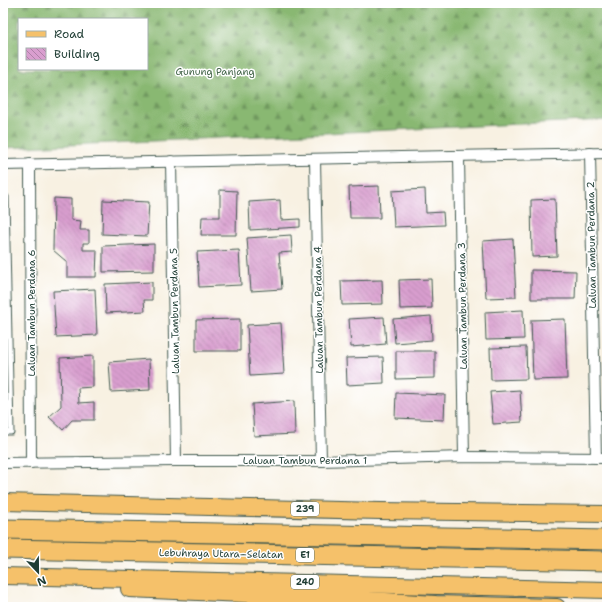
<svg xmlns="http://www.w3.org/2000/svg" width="610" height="610" font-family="'Shantell Sans',sans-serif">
  <defs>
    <pattern id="forest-firs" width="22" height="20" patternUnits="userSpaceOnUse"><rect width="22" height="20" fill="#89b872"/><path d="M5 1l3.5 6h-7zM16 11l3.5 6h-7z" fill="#6f975e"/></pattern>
    <pattern id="building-back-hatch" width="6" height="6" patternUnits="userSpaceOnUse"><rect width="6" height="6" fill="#d99ecf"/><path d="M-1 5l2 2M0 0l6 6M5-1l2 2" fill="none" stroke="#af82a9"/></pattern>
  </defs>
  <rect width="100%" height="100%" fill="#fff"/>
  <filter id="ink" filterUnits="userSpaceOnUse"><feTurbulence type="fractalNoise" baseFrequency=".025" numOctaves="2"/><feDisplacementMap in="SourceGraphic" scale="8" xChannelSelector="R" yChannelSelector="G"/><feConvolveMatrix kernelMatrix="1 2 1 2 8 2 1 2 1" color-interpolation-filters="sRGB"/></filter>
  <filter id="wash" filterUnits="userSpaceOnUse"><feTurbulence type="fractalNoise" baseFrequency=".012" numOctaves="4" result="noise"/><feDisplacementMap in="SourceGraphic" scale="16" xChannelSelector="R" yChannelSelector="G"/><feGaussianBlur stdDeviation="0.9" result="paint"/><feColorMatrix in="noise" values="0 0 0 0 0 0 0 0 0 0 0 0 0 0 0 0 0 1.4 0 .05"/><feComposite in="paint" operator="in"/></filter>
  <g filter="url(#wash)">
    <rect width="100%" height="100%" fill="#f8f1e2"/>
    <!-- forest -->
    <path fill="url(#forest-firs)" stroke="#547a53" fill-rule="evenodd" d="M3 3H607V120L3 148ZM19 19H147V69H19Z"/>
    <g id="blocks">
      <!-- building -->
      <g fill="url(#building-back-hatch)">
        <path d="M379 186 380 218H350L349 187Z"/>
        <path d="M425 189 426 213 443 212 444 225 394 227 392 191Z"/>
        <path d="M220 190 237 191 236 235H201L202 217H220Z"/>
        <path d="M54 198 71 199V220L81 221 80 230H89V243H83V250H97L96 277H67V262L53 250Z"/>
        <path d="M555 199 557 256 532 257 531 200Z"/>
        <path d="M103 200 149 202 147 236 102 234Z"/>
        <path d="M280 200 281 220 300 219V227L250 230 249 202Z"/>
        <path d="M291 235 292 252 279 253 282 289 251 291 247 238Z"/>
        <path d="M513 239 516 297 486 298 483 241Z"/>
        <path d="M154 244V271L103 272V246Z"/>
        <path d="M239 250 241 285 199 287 197 252Z"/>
        <path d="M531 270 576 271 575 299H531Z"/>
        <path d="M431 279 432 308 400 309 399 280Z"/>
        <path d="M382 280 383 304 342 305 341 281Z"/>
        <path d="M152 282V300H144L145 311 106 313 105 284Z"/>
        <path d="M95 289 97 335 56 337 53 291Z"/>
        <path d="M523 310 524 339 486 340 485 312Z"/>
        <path d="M431 316 432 340 395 343 393 319Z"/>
        <path d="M384 317 386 344 351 347 349 319Z"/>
        <path d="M240 319V351H196V320Z"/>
        <path d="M565 319 567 379 533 380 531 320Z"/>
        <path d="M281 323 284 374 250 376 247 325Z"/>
        <path d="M526 347 527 379 491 380 490 348Z"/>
        <path d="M396 351H435V378L396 379Z"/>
        <path d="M93 356V387L78 388 79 403 94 402V420H72L63 430 49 417 61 406 60 358Z"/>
        <path d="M383 357 384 383 347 385 346 358Z"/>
        <path d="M149 359 150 390 111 392 109 362Z"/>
        <path d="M520 390 522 422 493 424 490 392Z"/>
        <path d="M396 393 445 395 444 420 395 418Z"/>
        <path d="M294 401 295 434 254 436 252 404Z"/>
      </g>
    </g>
  </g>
  <g filter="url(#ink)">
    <use href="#blocks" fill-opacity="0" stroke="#40584e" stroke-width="1"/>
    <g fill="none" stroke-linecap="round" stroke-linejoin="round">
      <defs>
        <path id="service" d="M3 198 6 197 11 432H3"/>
        <g id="minor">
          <path d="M590 153 596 458"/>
          <path d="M459 156 464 457"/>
          <path d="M315 159 321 461"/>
          <path d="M171 161 176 461"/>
          <path d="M30 164 31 463"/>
          <path d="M3 165 607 153"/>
          <path d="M3 463 176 461H321L464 457 607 458"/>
        </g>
        <g id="primary">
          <path d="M3 502 380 511 607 514"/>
          <path d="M3 576 607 590"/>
          <path d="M129 589 334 598 436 604 557 607"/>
        </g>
        <g id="motorway">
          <path d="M3 529C204 534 406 535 607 540"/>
          <path d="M3 549 607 561"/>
        </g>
      </defs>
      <!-- service casing -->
      <use href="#service" stroke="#40584e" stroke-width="7"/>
      <!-- minor casing -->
      <use href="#minor" stroke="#40584e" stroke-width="12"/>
      <!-- primary casing -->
      <use href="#primary" stroke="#40584e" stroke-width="18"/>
      <!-- motorway casing -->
      <use href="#motorway" stroke="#40584e" stroke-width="21"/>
      <!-- service -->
      <use href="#service" stroke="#fff" stroke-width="5"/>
      <!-- minor -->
      <use href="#minor" stroke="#fff" stroke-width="10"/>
      <!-- primary -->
      <use href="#primary" stroke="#f5c16b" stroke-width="16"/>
      <!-- motorway -->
      <use href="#motorway" stroke="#f5c16b" stroke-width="19"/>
    </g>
  </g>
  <g text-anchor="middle" stroke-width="3" stroke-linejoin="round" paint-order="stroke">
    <!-- shield labels -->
    <g fill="#fff" stroke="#627771" stroke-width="1">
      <rect x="291" y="502" width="28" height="14" rx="3"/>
      <rect x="296" y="548" width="18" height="14" rx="3"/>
      <rect x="291" y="575" width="28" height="14" rx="3"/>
    </g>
    <g font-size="9" font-weight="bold" fill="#1f3d34">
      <text x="305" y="512">239</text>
      <text x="305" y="558">E1</text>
      <text x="305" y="585">240</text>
    </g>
    <!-- park labels -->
    <g font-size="10" fill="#426448" stroke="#fff">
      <text x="215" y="75">Gunung Panjang</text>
    </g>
    <!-- street labels -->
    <g font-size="10" fill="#1f3d34" stroke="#fff">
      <text transform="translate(591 245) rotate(-91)" y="4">Laluan Tambun Perdana 2</text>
      <text transform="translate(462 306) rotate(-91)" y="4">Laluan Tambun Perdana 3</text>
      <text transform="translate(318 310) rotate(-91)" y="4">Laluan Tambun Perdana 4</text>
      <text transform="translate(174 311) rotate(-91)" y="4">Laluan Tambun Perdana 5</text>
      <text transform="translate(31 313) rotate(-90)" y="4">Laluan Tambun Perdana 6</text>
      <text x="305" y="464">Laluan Tambun Perdana 1</text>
      <text transform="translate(221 553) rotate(1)" y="4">Lebuhraya Utara–Selatan</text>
    </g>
  </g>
  <!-- margin -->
  <rect width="610" height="610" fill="none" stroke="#fff" stroke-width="16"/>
  <!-- legend -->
  <rect x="18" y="18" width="130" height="52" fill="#ffffff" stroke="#a5b1ae"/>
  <rect x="26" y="31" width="20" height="6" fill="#f5c16b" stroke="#a5b1ae"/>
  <text x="54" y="38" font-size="12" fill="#1f3d34">Road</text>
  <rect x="26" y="48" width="20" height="12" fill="url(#building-back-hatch)" stroke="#a5b1ae"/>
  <text x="54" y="58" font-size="12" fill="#1f3d34">Building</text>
  <!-- north arrow -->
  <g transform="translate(38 572) rotate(158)" stroke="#ffffff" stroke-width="3" paint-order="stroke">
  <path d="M0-3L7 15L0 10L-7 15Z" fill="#1f3d34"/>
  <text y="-6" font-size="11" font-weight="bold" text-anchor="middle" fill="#1f3d34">N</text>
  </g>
</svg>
